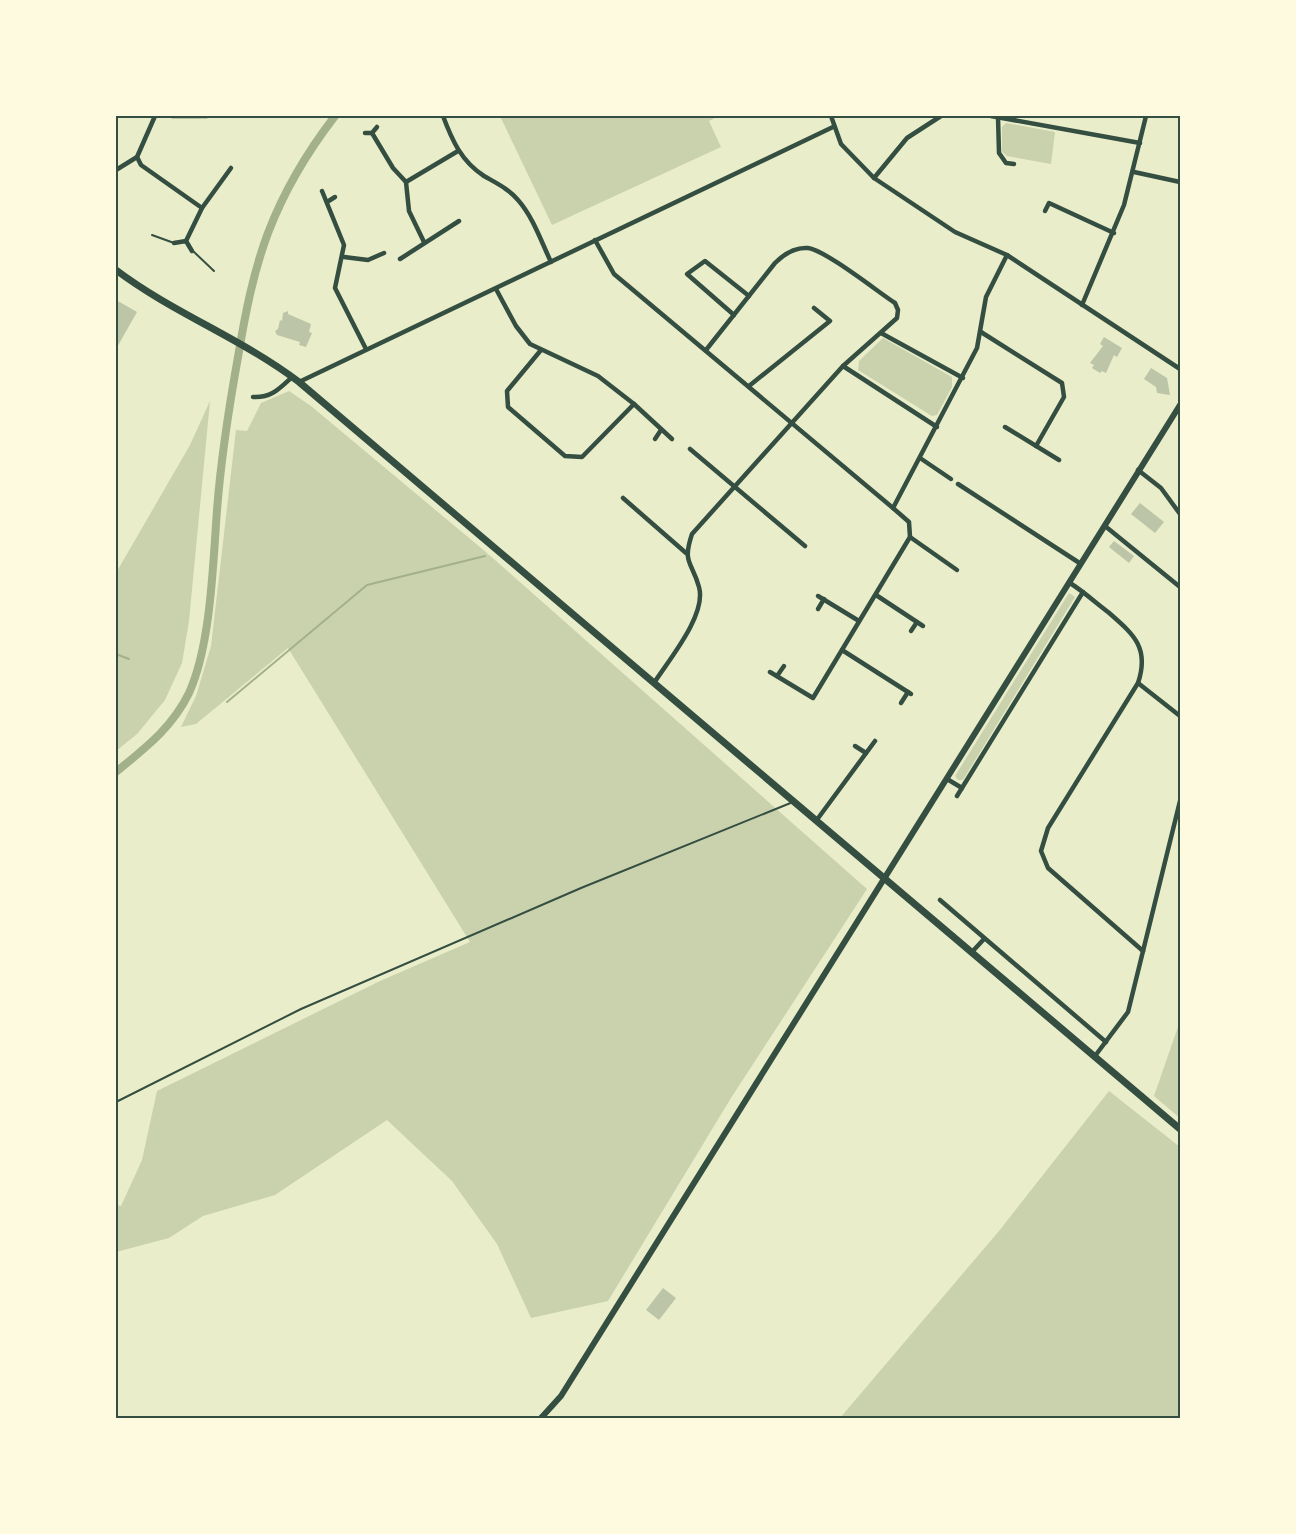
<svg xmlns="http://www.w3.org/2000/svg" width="1296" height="1534" font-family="'IBM Plex Sans',sans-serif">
  <rect width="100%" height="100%" fill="#e9edc9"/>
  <!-- green -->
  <g fill="#cad2ad">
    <path d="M500 116H719L709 121 721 147 552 225Z"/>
    <path d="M1006 123 1055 132 1051 164 1007 156 1002 152V127Z"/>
    <path d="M883 338 952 377V387L937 415 932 416 858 370 859 361Z"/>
    <path d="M289 391 311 406 487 553 867 889 731 1098 608 1301 531 1318 497 1244 452 1181 387 1120 275 1195 203 1216 169 1238 116 1252V1205L121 1206 142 1160 157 1091 380 981 470 942 288 648 196 724 181 727 196 696 211 646 236 430 247 431 261 403Z"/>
    <path d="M210 401 189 621 182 663 165 700 137 734 116 751V573L190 445Z"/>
    <path d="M1069 593 1075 597 963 780H958L955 776Z"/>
    <path d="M1180 1021V1118L1154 1096Z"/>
    <path d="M1109 1091 1180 1147V1418H840L999 1231Z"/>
  </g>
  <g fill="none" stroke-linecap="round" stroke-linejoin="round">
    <!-- stream -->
    <g stroke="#a3b18a" stroke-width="2">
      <path d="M116 654 129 659"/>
      <path d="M227 702 367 585 485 556"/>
    </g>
    <!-- canal -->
    <path stroke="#a3b18a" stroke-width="8" d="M116 772C145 748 172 728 189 693 211 645 213 563 217 510 221 458 229 407 238 357 245 315 253 273 268 233 284 191 308 151 335 116"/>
  </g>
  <!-- building -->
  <g fill="#bcc5a7">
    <path d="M116 300 137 312 116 349Z"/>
    <path d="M288 311V314L311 324 309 332 312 333 306 347 299 345 300 342 277 335 275 331 278 329 280 320 282 321 283 313Z"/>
    <path d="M1104 337 1122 348 1117 357 1114 355 1106 373 1102 371 1100 373 1092 368 1094 365 1090 363 1103 346 1100 344Z"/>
    <path d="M1151 368 1167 378 1170 395 1157 393 1156 387 1144 379Z"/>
    <path d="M1140 503 1164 522 1155 533 1131 514Z"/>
    <path d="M1114 541 1134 556 1129 563 1109 547Z"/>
    <path d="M663 1288 676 1298 659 1320 646 1310Z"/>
  </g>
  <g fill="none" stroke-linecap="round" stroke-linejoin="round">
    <!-- service -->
    <g stroke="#344e41" stroke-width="2">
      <path d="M152 235 174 243"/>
      <path d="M193 251 214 271"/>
      <path d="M116 1102 301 1009 581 888 793 802"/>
    </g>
    <!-- minor -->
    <g stroke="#344e41" stroke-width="4.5">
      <path d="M172 116H207"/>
      <path d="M443 116C452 140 461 161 484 176 496 183 509 189 518 200 533 217 541 241 551 262"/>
      <path d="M831 116 841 144 874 178 955 232 1007 255 1180 369"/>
      <path d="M991 116 1140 143"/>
      <path d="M998 117 999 153 1006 163 1014 164"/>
      <path d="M365 133H372L377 127"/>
      <path d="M372 133 393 168 406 182 458 151"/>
      <path d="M137 157 141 165 202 208"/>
      <path d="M116 170 137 157 155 116"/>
      <path d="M1134 172 1180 182"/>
      <path d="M874 178 907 138 941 116"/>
      <path d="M406 182 409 211 424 242"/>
      <path d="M322 191 344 245 335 288 366 349"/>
      <path d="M327 202 335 197"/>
      <path d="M1045 211 1049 203 1114 233"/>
      <path d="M595 240 614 274 893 508"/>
      <path d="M186 241 202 208 231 168"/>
      <path d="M174 243 186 241 192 251"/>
      <path d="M344 257 368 260 384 253"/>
      <path d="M400 259 459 221"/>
      <path d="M496 289 516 326 530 344 598 376 634 404 582 457 565 456 508 407 507 391 541 350"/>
      <path d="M1082 305 1124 205 1146 116"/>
      <path d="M734 315 687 274 705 261 749 296"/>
      <path d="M981 332 1062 383 1064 397 1036 446"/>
      <path d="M881 333 963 378"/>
      <path d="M843 366 937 427"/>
      <path d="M299 382 833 127"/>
      <path d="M749 386 830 321 814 308"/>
      <path d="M253 397C271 398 279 389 292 377"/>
      <path d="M634 404 672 439"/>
      <path d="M1005 427 1059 460"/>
      <path d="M655 439 661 430"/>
      <path d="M690 449 805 546"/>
      <path d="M920 458 951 479"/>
      <path d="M1138 470 1161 488 1180 514"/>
      <path d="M958 484 1081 564"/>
      <path d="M623 498 686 553"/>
      <path d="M1105 526 1180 587"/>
      <path d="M910 537 957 570"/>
      <path d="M1070 583C1084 592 1095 602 1108 612 1133 634 1150 647 1138 683L1048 828 1041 851 1048 868 1143 951"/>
      <path d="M876 595 923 626"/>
      <path d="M818 596 859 621"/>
      <path d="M818 609 824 599"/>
      <path d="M911 631 917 622"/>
      <path d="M842 650 911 694"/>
      <path d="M770 672 813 698 910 537 909 522 893 508 977 348 986 297 1007 255"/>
      <path d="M777 676 784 666"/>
      <path d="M654 683C668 661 707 615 699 587 692 561 682 564 692 534L843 366 897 318 898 310 895 303C878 292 825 250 808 248 795 247 784 254 775 263L706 350"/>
      <path d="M1138 683 1180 716"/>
      <path d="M901 703 908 692"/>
      <path d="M855 746 866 753"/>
      <path d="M947 779 962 788"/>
      <path d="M957 796 1083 592"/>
      <path d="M816 821 875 741"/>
      <path d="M940 900 1106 1042"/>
      <path d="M971 953 984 939"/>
      <path d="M1095 1056 1128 1012 1180 801"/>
    </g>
    <!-- tertiary -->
    <path stroke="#344e41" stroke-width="6" d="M541 1418 561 1396 1180 405"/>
    <!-- secondary -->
    <path stroke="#344e41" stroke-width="7" d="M116 270C173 313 241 338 299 382L1180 1129"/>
  </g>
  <!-- border -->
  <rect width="1296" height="1534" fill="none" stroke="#fefae0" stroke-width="234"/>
  <rect x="117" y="117" width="1062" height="1300" fill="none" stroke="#344e41" stroke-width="2"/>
</svg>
